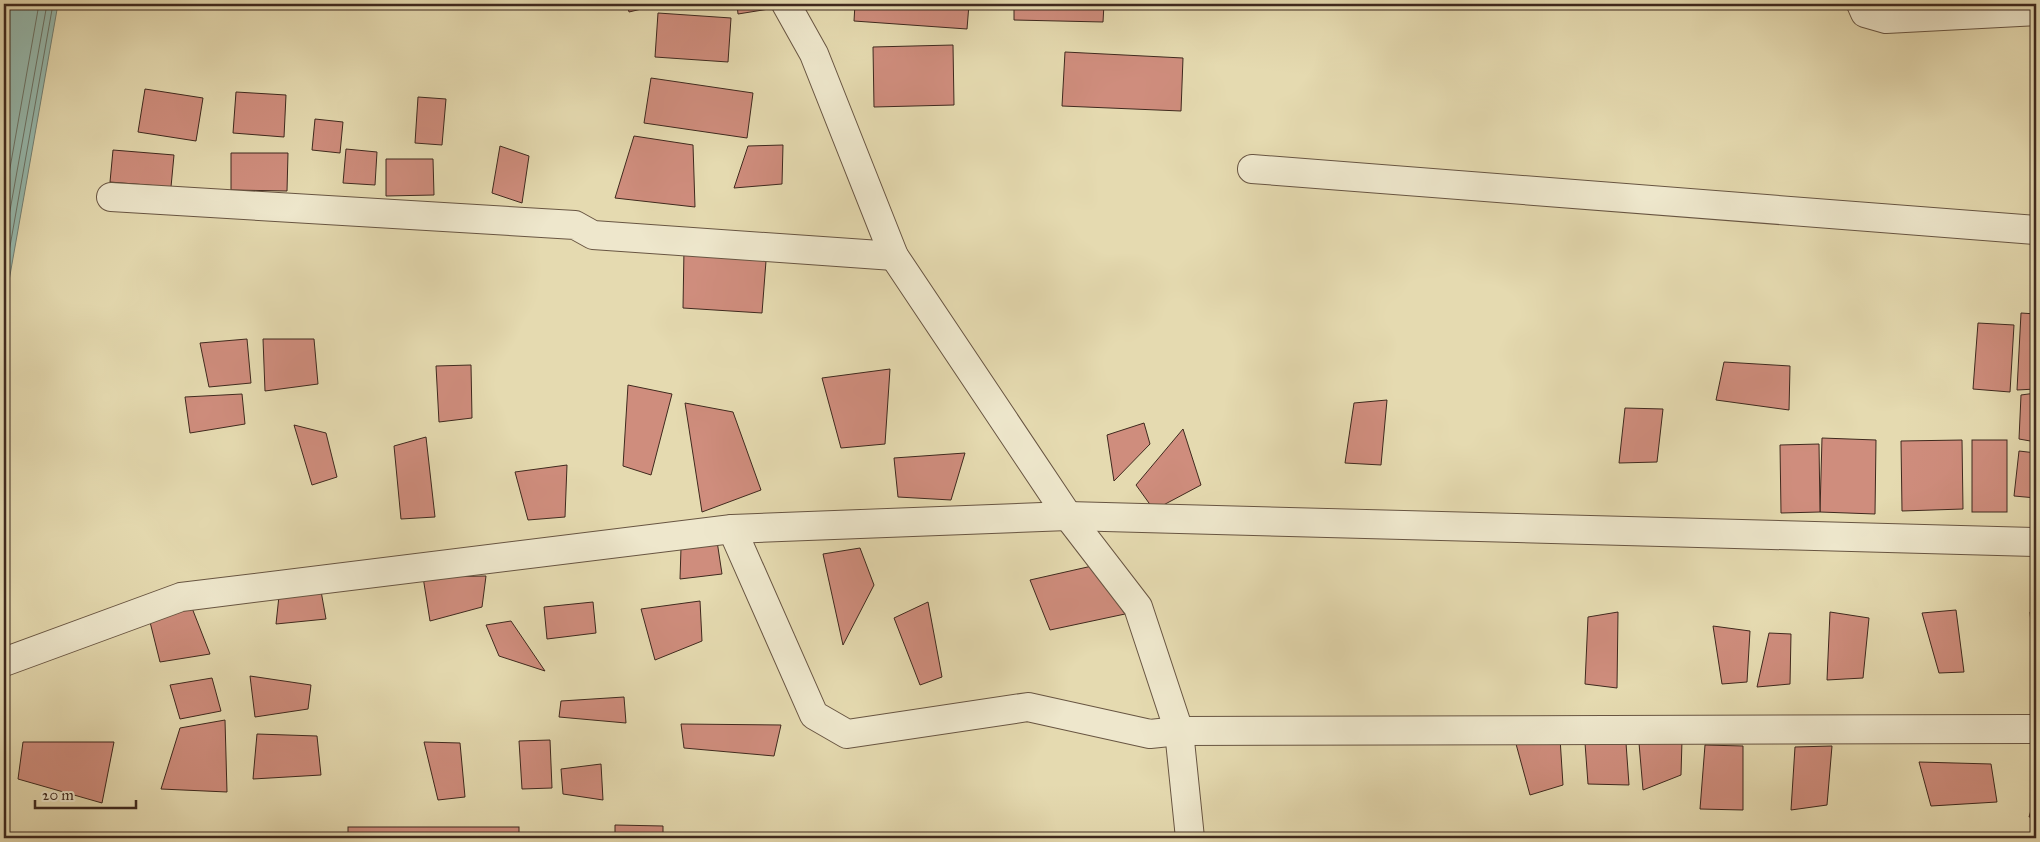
<svg xmlns="http://www.w3.org/2000/svg" width="2040" height="842" font-family="'IM FELL Great Primer',serif">
  <rect width="100%" height="100%" fill="#e5dab0"/>
  <filter id="stains"><feTurbulence type="fractalNoise" baseFrequency=".004" numOctaves="4"/><feColorMatrix values="0 0 0 0 .2 0 0 0 0 .09 0 0 0 0 .02 0 0 0 .5 -.17"/></filter>
  <radialGradient id="worn" r=".72"><stop offset=".6" stop-color="#630" stop-opacity="0"/><stop offset="1" stop-color="#630" stop-opacity=".3"/></radialGradient>
  <!-- water -->
  <path fill="#96baaf" stroke="#738075" d="M4 4H58L4 309Z"/>
  <g fill="none" stroke-linecap="round" stroke-linejoin="round">
    <!-- shore -->
    <g stroke="#6a7266" stroke-width="1">
      <path d="M4 202 39 4"/>
      <path d="M4 244 47 4"/>
      <path d="M4 280 53 4"/>
    </g>
  </g>
  <!-- building -->
  <g fill="#cf8d7d" stroke="#3f291e">
    <path d="M627 4H658V5L629 12Z"/>
    <path d="M737 4H768L769 9 738 14Z"/>
    <path d="M855 4H969L967 29 854 21Z"/>
    <path d="M1014 4H1104L1103 22 1014 20Z"/>
    <path d="M658 13 731 18 728 62 655 57Z"/>
    <path d="M953 45 954 105 874 107 873 47Z"/>
    <path d="M1065 52 1183 58 1181 111 1062 106Z"/>
    <path d="M651 78 753 93 747 138 644 123Z"/>
    <path d="M145 89 203 98 196 141 138 132Z"/>
    <path d="M236 92 286 95 284 137 233 133Z"/>
    <path d="M418 97 446 99 442 145 415 143Z"/>
    <path d="M315 119 343 122 340 153 312 150Z"/>
    <path d="M634 136 693 145 695 207 615 198Z"/>
    <path d="M783 145 782 184 734 188 748 146Z"/>
    <path d="M500 146 529 156 522 203 492 193Z"/>
    <path d="M346 149 377 152 375 185 343 183Z"/>
    <path d="M113 150 174 155 171 187 110 182Z"/>
    <path d="M231 153H288L287 191 231 190Z"/>
    <path d="M386 159H433L434 195 386 196Z"/>
    <path d="M684 249 766 261 762 313 683 308Z"/>
    <path d="M2021 313 2036 314V389L2017 390Z"/>
    <path d="M1978 323 2014 325 2010 392 1973 389Z"/>
    <path d="M247 339 251 383 209 387 200 343Z"/>
    <path d="M263 339H314L318 384 265 391Z"/>
    <path d="M1724 362 1790 366 1789 410 1716 400Z"/>
    <path d="M471 365 472 418 439 422 436 366Z"/>
    <path d="M890 369 885 444 841 448 822 378Z"/>
    <path d="M628 385 672 394 651 475 623 466Z"/>
    <path d="M2036 393V442L2019 439 2021 395Z"/>
    <path d="M242 394 245 424 190 433 185 397Z"/>
    <path d="M1387 400 1381 465 1345 463 1354 403Z"/>
    <path d="M685 403 733 412 761 490 702 512Z"/>
    <path d="M1625 408 1663 409 1657 462 1619 463Z"/>
    <path d="M1144 423 1150 444 1114 481 1107 435Z"/>
    <path d="M294 425 326 433 337 477 312 485Z"/>
    <path d="M1183 429 1201 485 1154 510 1136 485Z"/>
    <path d="M426 437 435 517 401 519 394 446Z"/>
    <path d="M1822 438 1876 440 1875 514 1820 512Z"/>
    <path d="M1962 440 1963 509 1902 511 1901 441Z"/>
    <rect x="1972" y="440" width="35" height="72"/>
    <path d="M1819 444 1820 512 1781 513 1780 445Z"/>
    <path d="M2019 451 2036 453V498L2014 496Z"/>
    <path d="M965 453 951 500 898 497 894 458Z"/>
    <path d="M567 465 565 517 528 520 515 472Z"/>
    <path d="M717 541 722 574 680 579 681 548Z"/>
    <path d="M860 548 874 585 843 645 823 554Z"/>
    <path d="M1092 566 1125 614 1050 630 1030 580Z"/>
    <path d="M486 576 482 607 430 621 423 577Z"/>
    <path d="M321 591 326 619 276 624 279 596Z"/>
    <path d="M700 601 702 641 655 660 641 609Z"/>
    <path d="M593 602 596 633 547 639 544 607Z"/>
    <path d="M928 602 942 677 920 685 894 618Z"/>
    <path d="M192 608 210 654 160 662 150 622Z"/>
    <path d="M1956 610 1964 672 1939 673 1922 613Z"/>
    <path d="M1618 612 1617 688 1585 684 1588 617Z"/>
    <path d="M1830 612 1869 618 1863 678 1827 680Z"/>
    <path d="M2030 612 2036 613V681Z"/>
    <path d="M511 621 545 671 499 656 486 625Z"/>
    <path d="M1713 626 1750 631 1747 682 1722 684Z"/>
    <path d="M1769 633 1791 634 1790 684 1757 687Z"/>
    <path d="M250 676 311 685 308 709 255 717Z"/>
    <path d="M212 678 221 711 180 719 170 685Z"/>
    <path d="M624 697 626 723 559 717 561 701Z"/>
    <path d="M225 720 227 792 161 789 180 728Z"/>
    <path d="M681 724 781 725 774 756 684 748Z"/>
    <path d="M257 734 317 736 321 775 253 779Z"/>
    <path d="M1560 738 1563 785 1530 795 1516 744Z"/>
    <path d="M550 740 552 788 522 789 519 741Z"/>
    <path d="M1682 740 1681 775 1643 790 1639 743Z"/>
    <path d="M23 742H114L102 803 18 779Z"/>
    <path d="M424 742 460 743 465 797 438 800Z"/>
    <path d="M1585 743H1626L1629 785 1588 784Z"/>
    <path d="M1705 745 1743 746V810L1700 809Z"/>
    <path d="M1832 746 1827 805 1791 810 1795 747Z"/>
    <path d="M1919 762 1991 764 1997 802 1931 806Z"/>
    <path d="M601 764 603 800 563 794 561 769Z"/>
    <path d="M2036 793V817H2029Z"/>
    <path d="M615 825 663 826V838H615Z"/>
    <rect x="348" y="827" width="171" height="11"/>
  </g>
  <g fill="none" stroke-linecap="round" stroke-linejoin="round">
    <defs>
      <g id="street">
        <path d="M786 4 814 54 894 256 1068 516 1138 607 1179 731 1190 838"/>
        <path d="M1861 4 1865 13 1886 19 2036 11"/>
        <path d="M1252 169 2036 230"/>
        <path d="M111 197 575 225 593 235 894 256"/>
        <path d="M732 529 814 715 847 734 1028 707 1150 734 1179 731 2036 729"/>
        <path d="M4 662 181 597 732 529 1068 516 2036 542"/>
      </g>
    </defs>
    <!-- street casing -->
    <use href="#street" stroke="#685542" stroke-width="30"/>
    <!-- street -->
    <use href="#street" stroke="#eee7cc" stroke-width="28"/>
  </g>
  <!-- margin -->
  <rect width="2040" height="842" fill="none" stroke="#e5dab0" stroke-width="20"/>
  <rect x="5" y="5" width="2030" height="832" fill="none" stroke="#3f291e" stroke-width="2.5"/>
  <rect x="10" y="10" width="2020" height="822" fill="none" stroke="#3f291e"/>
  <!-- scale -->
  <path d="M35 800v8h101v-8" fill="none" stroke="#3f291e" stroke-width="2.5"/>
  <text x="42" y="800" font-size="15" fill="#3f291e" stroke="#eee7cc" stroke-width="4" paint-order="stroke">20 m</text>
  <rect width="100%" height="100%" filter="url(#stains)"/>
  <rect width="100%" height="100%" fill="url(#worn)"/>
</svg>
